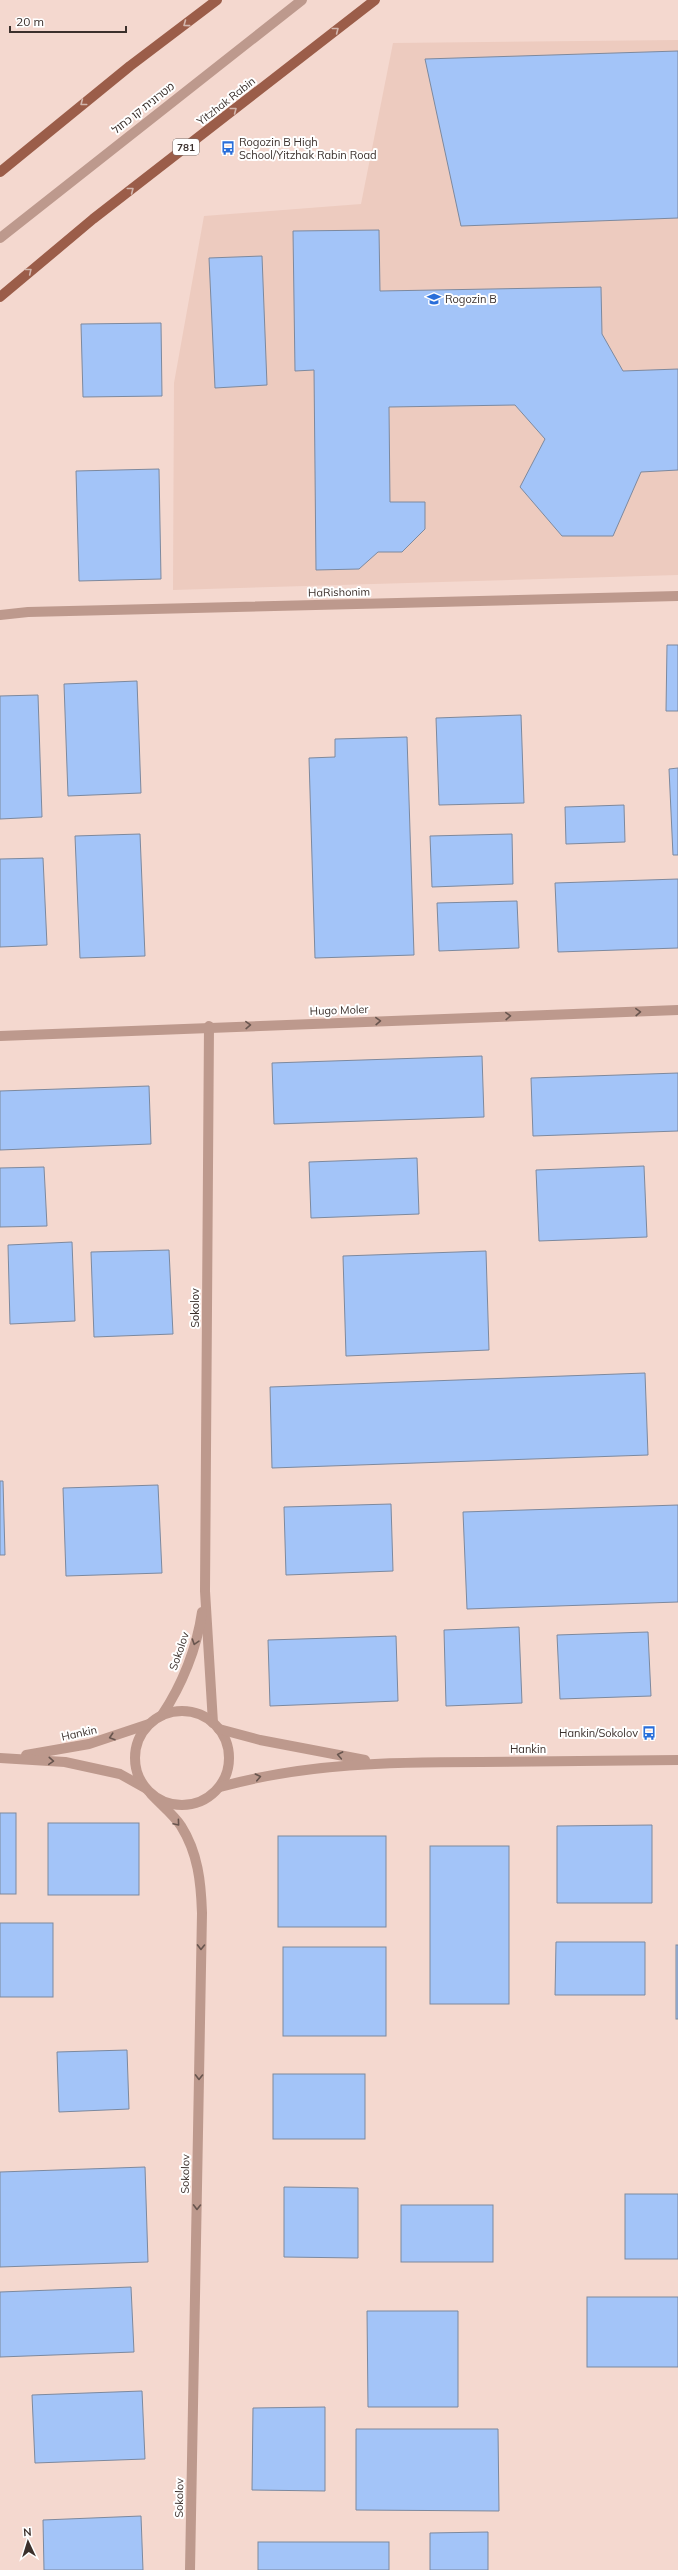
<svg xmlns="http://www.w3.org/2000/svg" width="678" height="2570" font-family="Mulish,'Noto Sans Hebrew',sans-serif">
  <rect width="100%" height="100%" fill="#f4d8cf"/>
  <!-- built -->
  <path fill="#edcbbf" d="M678 40V575L173 590 174 383 204 216 361 204 393 43Z"/>
  <!-- building -->
  <g fill="#a3c4f8" stroke="#7d899e">
    <path d="M678 51V218L461 226 425 59Z"/>
    <path d="M379 230 380 291 601 287 602 334 623 371 678 369V470L641 472 613 536H562L520 487 545 439 515 405 389 407 390 502H425V529L402 552H378L359 569 316 570 314 370 295 371 293 231Z"/>
    <path d="M262 256 267 385 215 388 209 258Z"/>
    <path d="M161 323 162 396 83 397 81 324Z"/>
    <path d="M159 469 161 579 79 581 76 471Z"/>
    <path d="M667 645H678V711H666Z"/>
    <path d="M137 681 141 793 68 796 64 684Z"/>
    <path d="M38 695 42 817 0 819V696Z"/>
    <path d="M521 715 524 803 439 805 436 718Z"/>
    <path d="M407 737 414 955 315 958 309 758 335 757V739Z"/>
    <path d="M678 768V855H673L669 769Z"/>
    <path d="M624 805 625 842 566 844 565 807Z"/>
    <path d="M140 834 145 956 80 958 75 836Z"/>
    <path d="M512 834 513 884 432 887 430 836Z"/>
    <path d="M43 858 47 945 0 947V859Z"/>
    <path d="M678 879V948L558 952 555 883Z"/>
    <path d="M517 901 519 948 439 951 437 903Z"/>
    <path d="M482 1056 484 1117 274 1124 272 1063Z"/>
    <path d="M678 1073V1131L533 1136 531 1078Z"/>
    <path d="M149 1086 151 1144 0 1150V1091Z"/>
    <path d="M417 1158 419 1214 311 1218 309 1162Z"/>
    <path d="M644 1166 647 1237 539 1241 536 1170Z"/>
    <path d="M44 1167 47 1226 0 1227V1168Z"/>
    <path d="M72 1242 75 1321 10 1324 8 1245Z"/>
    <path d="M169 1250 173 1334 94 1337 91 1252Z"/>
    <path d="M486 1251 489 1350 346 1356 343 1256Z"/>
    <path d="M645 1373 648 1455 272 1468 270 1387Z"/>
    <path d="M0 1481H3L5 1555H0Z"/>
    <path d="M158 1485 162 1573 66 1576 63 1488Z"/>
    <path d="M391 1504 393 1571 286 1575 284 1507Z"/>
    <path d="M678 1505V1602L467 1609 463 1512Z"/>
    <path d="M519 1627 522 1703 446 1706 444 1630Z"/>
    <path d="M648 1632 651 1696 560 1699 557 1635Z"/>
    <path d="M396 1636 398 1701 270 1706 268 1640Z"/>
    <rect x="0" y="1813" width="16" height="81"/>
    <rect x="48" y="1823" width="91" height="72"/>
    <path d="M652 1825V1903H557V1826Z"/>
    <rect x="278" y="1836" width="108" height="91"/>
    <rect x="430" y="1846" width="79" height="158"/>
    <rect x="0" y="1923" width="53" height="74"/>
    <path d="M556 1942H645V1995H555Z"/>
    <rect x="676" y="1945" width="2" height="74"/>
    <rect x="283" y="1947" width="103" height="89"/>
    <path d="M127 2050 129 2109 59 2112 57 2052Z"/>
    <rect x="273" y="2074" width="92" height="65"/>
    <path d="M145 2167 148 2262 0 2267V2172Z"/>
    <path d="M284 2187 358 2188V2258L284 2257Z"/>
    <rect x="625" y="2194" width="53" height="65"/>
    <rect x="401" y="2205" width="92" height="57"/>
    <path d="M131 2287 134 2352 0 2357V2292Z"/>
    <rect x="587" y="2297" width="91" height="70"/>
    <path d="M367 2311H458V2407H368Z"/>
    <path d="M142 2391 145 2459 35 2463 32 2395Z"/>
    <path d="M325 2407V2491L252 2490 253 2408Z"/>
    <path d="M356 2429H498L499 2511 356 2510Z"/>
    <path d="M141 2516 143 2570H44L43 2520Z"/>
    <path d="M488 2532V2570H430V2533Z"/>
    <rect x="258" y="2542" width="131" height="28"/>
  </g>
  <g fill="none" stroke-linecap="round" stroke-linejoin="round">
    <!-- minor -->
    <g stroke="#bd998d" stroke-width="10">
      <path d="M0 238 302 0"/>
      <path d="M0 615 28 612 678 596"/>
      <path d="M209 1026 205 1591 213 1723"/>
      <path d="M0 1036 678 1010"/>
      <circle cx="182" cy="1758" r="47"/>
      <path d="M162 1715C182 1685 197 1648 202 1612"/>
      <path d="M219 1729 260 1740 365 1760"/>
      <path d="M26 1755 89 1744 149 1724"/>
      <path d="M0 1758 65 1762 120 1774 145 1788"/>
      <path d="M220 1787C306 1763 392 1762 481 1762 547 1761 612 1761 678 1760"/>
      <path d="M151 1794C160 1804 173 1814 181 1826 198 1853 201 1882 202 1913L190 2570"/>
    </g>
    <!-- major -->
    <g stroke="#9b5d49" stroke-width="10">
      <path d="M0 172 130 66 217 0"/>
      <path d="M0 297 93 219 375 0"/>
    </g>
  </g>
  <!-- one-way arrows -->
  <defs><path id="oneway-chevron" d="M-2-3.5L2.5 0L-2 3.5" fill="none" stroke-width="1.6" stroke-linecap="round" stroke-linejoin="round"/></defs>
  <g stroke="#d2b6ad">
    <use href="#oneway-chevron" transform="translate(186 24) rotate(143)"/>
    <use href="#oneway-chevron" transform="translate(336 30) rotate(-38)"/>
    <use href="#oneway-chevron" transform="translate(83 103) rotate(142)"/>
    <use href="#oneway-chevron" transform="translate(234 110) rotate(-38)"/>
    <use href="#oneway-chevron" transform="translate(131 190) rotate(-38)"/>
    <use href="#oneway-chevron" transform="translate(29 271) rotate(-39)"/>
  </g>
  <g stroke="#68554e">
    <use href="#oneway-chevron" transform="translate(638 1012) rotate(-2)"/>
    <use href="#oneway-chevron" transform="translate(508 1016) rotate(-2)"/>
    <use href="#oneway-chevron" transform="translate(378 1021) rotate(-2)"/>
    <use href="#oneway-chevron" transform="translate(248 1025) rotate(-2)"/>
    <use href="#oneway-chevron" transform="translate(195 1642) rotate(108)"/>
    <use href="#oneway-chevron" transform="translate(112 1737) rotate(162)"/>
    <use href="#oneway-chevron" transform="translate(340 1755) rotate(-169)"/>
    <use href="#oneway-chevron" transform="translate(51 1761) rotate(4)"/>
    <use href="#oneway-chevron" transform="translate(258 1777) rotate(-13)"/>
    <use href="#oneway-chevron" transform="translate(177 1823) rotate(50)"/>
    <use href="#oneway-chevron" transform="translate(201 1947) rotate(91)"/>
    <use href="#oneway-chevron" transform="translate(199 2077) rotate(91)"/>
    <use href="#oneway-chevron" transform="translate(197 2207) rotate(91)"/>
  </g>
  <!-- icons -->
  <defs>
    <symbol id="bus-bare" viewBox="-9 -9 18 18"><path d="M-5-6H5V4H4V6H2V4H-2V6H-4V4H-5ZM-3.5-4V0h7V-4ZM-3.5 1.2v1.5H-2V1.2ZM2 1.2v1.5H3.5V1.2Z" fill="#296eda" stroke="#fff" stroke-width="2.5" paint-order="stroke"/></symbol>
    <symbol id="school-bare" viewBox="-9 -9 18 18"><path d="M0-5L7-2L0 1L-7-2ZM-4 1L0 2.5L4 1V4Q0 6-4 4Z" fill="#296eda" stroke="#fff" stroke-width="2.5" paint-order="stroke"/></symbol>
  </defs>
  <g fill-rule="evenodd">
    <use href="#bus-bare" x="218" y="138" width="20" height="20"/>
    <use href="#school-bare" x="424" y="289" width="20" height="20"/>
    <use href="#bus-bare" x="639" y="1723" width="20" height="20"/>
  </g>
  <g text-anchor="middle" stroke-width="4" stroke-linejoin="round" paint-order="stroke">
    <!-- shield labels -->
    <rect fill="#fff" stroke="#766e6b" stroke-width="1" x="173" y="139" width="26" height="16" rx="3"/>
    <g font-size="10" font-weight="bold" fill="#3b302c">
      <text x="186" y="151">781</text>
    </g>
    <!-- street labels -->
    <g font-size="11" fill="#3b302c" stroke="#fff">
      <text transform="translate(226 101) rotate(-38)" y="4">Yitzhak Rabin</text>
      <text transform="translate(143 108) rotate(-38)" y="4">מטרונית קו כחול</text>
      <text transform="translate(339 592) rotate(-1)" y="4">HaRishonim</text>
      <text transform="translate(339 1010) rotate(-2)" y="4">Hugo Moler</text>
      <text transform="translate(195 1308) rotate(-90)" y="4">Sokolov</text>
      <text transform="translate(179 1651) rotate(-71)" y="4">Sokolov</text>
      <text transform="translate(79 1733) rotate(-12)" y="4">Hankin</text>
      <text x="528" y="1753">Hankin</text>
      <text transform="translate(185 2174) rotate(-89)" y="4">Sokolov</text>
      <text transform="translate(179 2498) rotate(-89)" y="4">Sokolov</text>
    </g>
    <!-- poi labels -->
    <g font-size="11" fill="#3b302c" stroke="#fff" text-anchor="start">
      <text x="239" y="146">Rogozin B High<tspan x="239" dy="13">School/Yitzhak Rabin Road</tspan></text>
      <text x="445" y="303">Rogozin B</text>
      <text x="638" y="1737" text-anchor="end">Hankin/Sokolov</text>
    </g>
  </g>
  <!-- north arrow -->
  <g transform="translate(28 2542) rotate(356)" stroke="#ffffff" stroke-width="3" paint-order="stroke">
  <path d="M0-3L7 15L0 10L-7 15Z" fill="#3b302c"/>
  <text y="-6" font-size="11" font-weight="bold" text-anchor="middle" fill="#3b302c">N</text>
  </g>
  <!-- scale -->
  <path d="M10 26v6h116v-6" fill="none" stroke="#3b302c" stroke-width="2"/>
  <text x="16" y="26" font-size="12" fill="#3b302c" stroke="#ffffff" stroke-width="3" paint-order="stroke">20 m</text>
</svg>
